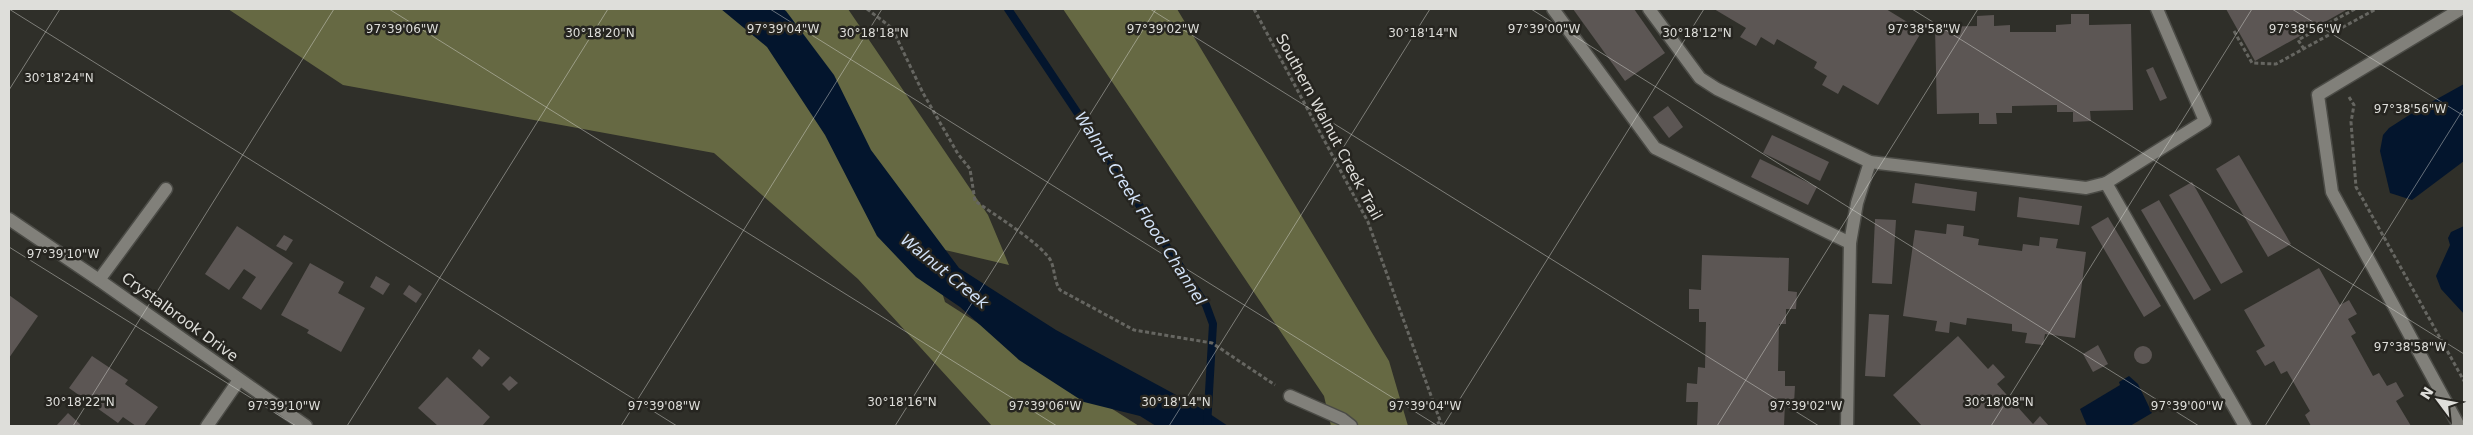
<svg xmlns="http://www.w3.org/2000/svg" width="2473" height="435" font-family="'DejaVu Sans',sans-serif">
  <rect width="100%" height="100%" fill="#2f2f29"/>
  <!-- forest -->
  <g fill="#666943">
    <path d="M228 9H848L988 215 1009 265 928 246 945 302 1139 426H992L858 279 714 153 343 85Z"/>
    <path d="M1063 9H1177L1389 361 1408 426H1331L1324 396Z"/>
  </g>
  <!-- water -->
  <g fill="#03152d">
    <path d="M721 9H783L786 11 834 75 871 150 959 268 1056 330 1204 410 1228 426H1156L1140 416 1084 402 1019 360 960 307 916 277 877 236 825 135 767 47Z"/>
    <path d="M2464 84V161L2412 200 2390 193 2380 151 2383 135 2389 128 2417 110Z"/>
    <path d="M2464 226V314L2441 289 2436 276 2450 245 2448 238 2451 232Z"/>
    <path d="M2129 376 2138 384 2152 413 2130 426H2087L2080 409 2120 385 2119 382Z"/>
  </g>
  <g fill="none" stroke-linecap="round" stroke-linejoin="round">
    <!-- stream -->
    <path stroke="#03152d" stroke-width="8" d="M1008 9 1206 305 1213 324 1207 426"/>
  </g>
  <!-- building -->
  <g fill="#5c5654">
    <path d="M1573 9H1634L1665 53 1625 81Z"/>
    <path d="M1714 9H1886L1922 31 1878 105 1843 85 1838 94 1822 85 1827 76 1814 68 1817 62 1777 39 1774 45 1761 37 1756 46 1740 37 1746 28Z"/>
    <path d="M2226 9H2348L2255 61Z"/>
    <path d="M2071 14H2089V25L2131 24 2133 110 2090 111 2091 121 2073 122V112H2057V105L2012 106V113H1996L1997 124H1979V113L1937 114 1935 27 1977 26V16L1994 15V26L2010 25V32H2056V25L2071 24Z"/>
    <path d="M2153 67 2167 98 2160 101 2146 70Z"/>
    <path d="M1668 106 1683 127 1669 138 1653 117Z"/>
    <path d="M1772 135 1829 162 1820 181 1763 153Z"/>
    <path d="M2239 155 2291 244 2268 257 2216 169Z"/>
    <path d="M1760 159 1817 187 1808 205 1751 177Z"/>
    <path d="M2192 182 2243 272 2221 284 2169 195Z"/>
    <path d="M1915 183 1977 192 1975 211 1912 203Z"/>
    <path d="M2019 197 2082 206 2079 225 2017 217Z"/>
    <path d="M2159 200 2211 290 2194 300 2141 210Z"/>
    <path d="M2108 217 2161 306 2144 317 2091 227Z"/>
    <path d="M1875 219 1896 220 1892 284 1872 283Z"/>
    <path d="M1947 224 1964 226 1963 236 1979 239 1978 245 2022 251 2023 244 2039 246 2040 237 2058 239 2056 248 2086 252 2075 338 2045 334 2043 345 2025 343 2027 333 2012 331V324L1967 318 1966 325 1950 322 1949 333 1935 331 1937 321 1903 316 1915 230 1946 234Z"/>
    <path d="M237 226 293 263 261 310 242 298 256 277 244 269 229 290 205 274Z"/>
    <path d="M284 235 293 240 286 251 276 246Z"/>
    <path d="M1702 255 1789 258 1788 291 1797 292 1796 309H1786V324H1779L1778 371H1785V386H1795L1794 404 1785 403 1784 426H1697L1698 402H1686L1687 383 1697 384 1698 367 1705 368 1706 322H1699V309H1689V289L1701 290Z"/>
    <path d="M310 263 344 282 338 293 365 308 341 352 307 333 309 330 281 315Z"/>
    <path d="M2319 268 2340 305 2349 300 2357 314 2348 319 2356 333 2351 336 2373 376 2379 373 2387 386 2396 382 2404 396 2396 401 2411 426H2311L2305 415 2310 411 2287 371 2281 374 2274 361 2265 366 2256 351 2265 346 2244 310Z"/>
    <path d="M376 276 390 284 383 295 370 287Z"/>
    <path d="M409 285 422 294 416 303 403 294Z"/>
    <path d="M9 295 38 316 9 358Z"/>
    <path d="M1869 314 1889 315 1885 377 1865 376Z"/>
    <path d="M1958 336 1988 369 1993 364 2005 377 1997 384 2033 424 2040 416 2049 426H1922L1893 395Z"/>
    <path d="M2098 345 2108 364 2093 372 2083 354Z"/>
    <circle cx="2143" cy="355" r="9"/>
    <path d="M479 349 490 358 482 367 472 358Z"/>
    <path d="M92 356 128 380 125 384 158 407 144 426H136L123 417 118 423 69 388Z"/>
    <path d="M510 376 518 383 509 391 502 384Z"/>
    <path d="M447 377 490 417 482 426H438L418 408Z"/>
    <path d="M68 413 82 426H56Z"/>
  </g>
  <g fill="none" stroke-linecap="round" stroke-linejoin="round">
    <defs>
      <g id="minor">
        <path d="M1553 9 1655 148 1850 243"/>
        <path d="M1649 9 1700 78 1717 89 1870 162 2086 188 2106 183 2205 121 2157 9"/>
        <path d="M2106 183 2245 426"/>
        <path d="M9 219 99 280 306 426"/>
        <path d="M99 280 166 189"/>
        <path d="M1290 396 1342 419 1351 426"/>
        <path d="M207 426 239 380"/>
        <path d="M1847 426 1850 243 1857 203 1870 162"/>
        <path d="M2459 426 2332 192 2318 95 2461 9"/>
      </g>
    </defs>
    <!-- minor casing -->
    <use href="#minor" stroke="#4b4b46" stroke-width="15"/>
    <!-- path -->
    <g stroke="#666661" stroke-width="3" stroke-dasharray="4 2.5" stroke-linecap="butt">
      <path d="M867 9 892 28 923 93 958 154 970 169 975 201C992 213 1042 244 1051 261 1055 271 1054 281 1060 290L1134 330 1212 343 1275 385"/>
      <path d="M1254 9 1368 222 1442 426"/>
      <path d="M2234 31 2252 63 2276 64 2376 9"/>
      <path d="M2304 49 2298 40 2355 9"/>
      <path d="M2349 97 2354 105 2351 122 2356 187 2464 381"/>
      <path d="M1431 426 1440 422"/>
    </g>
    <!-- minor -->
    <use href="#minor" stroke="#81807a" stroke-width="12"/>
  </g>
  <!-- ticks -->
  <path fill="none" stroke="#dededa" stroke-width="1" stroke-opacity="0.45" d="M9 9 677 426M389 9 1057 426M770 9 1438 426M1150 9 1819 426M1531 9 2199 426M1912 9 2464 354M2292 9 2464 116M9 90 60 9M9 247 296 426M73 426 334 9M347 426 608 9M621 426 882 9M895 426 1156 9M1169 426 1430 9M1443 426 1704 9M1717 426 1978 9M1991 426 2252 9M2265 426 2464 108"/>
  <g text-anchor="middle" stroke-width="5" stroke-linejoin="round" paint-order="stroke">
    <!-- street labels -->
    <g font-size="15" fill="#dededa" stroke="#262520">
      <text transform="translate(1329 127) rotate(62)" y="5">Southern Walnut Creek Trail</text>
      <text transform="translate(180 317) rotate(36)" y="5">Crystalbrook Drive</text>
    </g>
    <!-- water labels -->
    <g font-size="16" font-style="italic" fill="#d3e3f9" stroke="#262520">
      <text transform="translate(1141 208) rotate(57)" y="6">Walnut Creek Flood Channel</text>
      <text transform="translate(945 271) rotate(39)" y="6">Walnut Creek</text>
    </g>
  </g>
  <g font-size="12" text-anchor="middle" fill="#dededa" stroke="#262520" stroke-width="5" stroke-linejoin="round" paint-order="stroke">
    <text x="402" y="33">97°39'06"W</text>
    <text x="783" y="33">97°39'04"W</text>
    <text x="1163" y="33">97°39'02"W</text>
    <text x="1544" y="33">97°39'00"W</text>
    <text x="1924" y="33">97°38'58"W</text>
    <text x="2305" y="33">97°38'56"W</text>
    <text x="600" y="37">30°18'20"N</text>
    <text x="874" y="37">30°18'18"N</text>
    <text x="1423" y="37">30°18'14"N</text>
    <text x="1697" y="37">30°18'12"N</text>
    <text x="59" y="82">30°18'24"N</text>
    <text x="2410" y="113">97°38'56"W</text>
    <text x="63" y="258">97°39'10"W</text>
    <text x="2410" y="351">97°38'58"W</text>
    <text x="80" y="406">30°18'22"N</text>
    <text x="902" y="406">30°18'16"N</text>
    <text x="1176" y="406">30°18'14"N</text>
    <text x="1999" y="406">30°18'08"N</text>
    <text x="284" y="410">97°39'10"W</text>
    <text x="664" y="410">97°39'08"W</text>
    <text x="1045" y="410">97°39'06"W</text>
    <text x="1425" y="410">97°39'04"W</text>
    <text x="1806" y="410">97°39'02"W</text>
    <text x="2187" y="410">97°39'00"W</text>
  </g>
  <!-- border -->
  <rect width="2473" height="435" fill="none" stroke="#dededa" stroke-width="20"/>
  <!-- north arrow -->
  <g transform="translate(2438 400) rotate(302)" stroke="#262520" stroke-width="4" paint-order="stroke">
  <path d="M0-4L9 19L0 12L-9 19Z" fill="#dededa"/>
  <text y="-8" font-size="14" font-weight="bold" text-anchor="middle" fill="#dededa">N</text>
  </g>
</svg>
